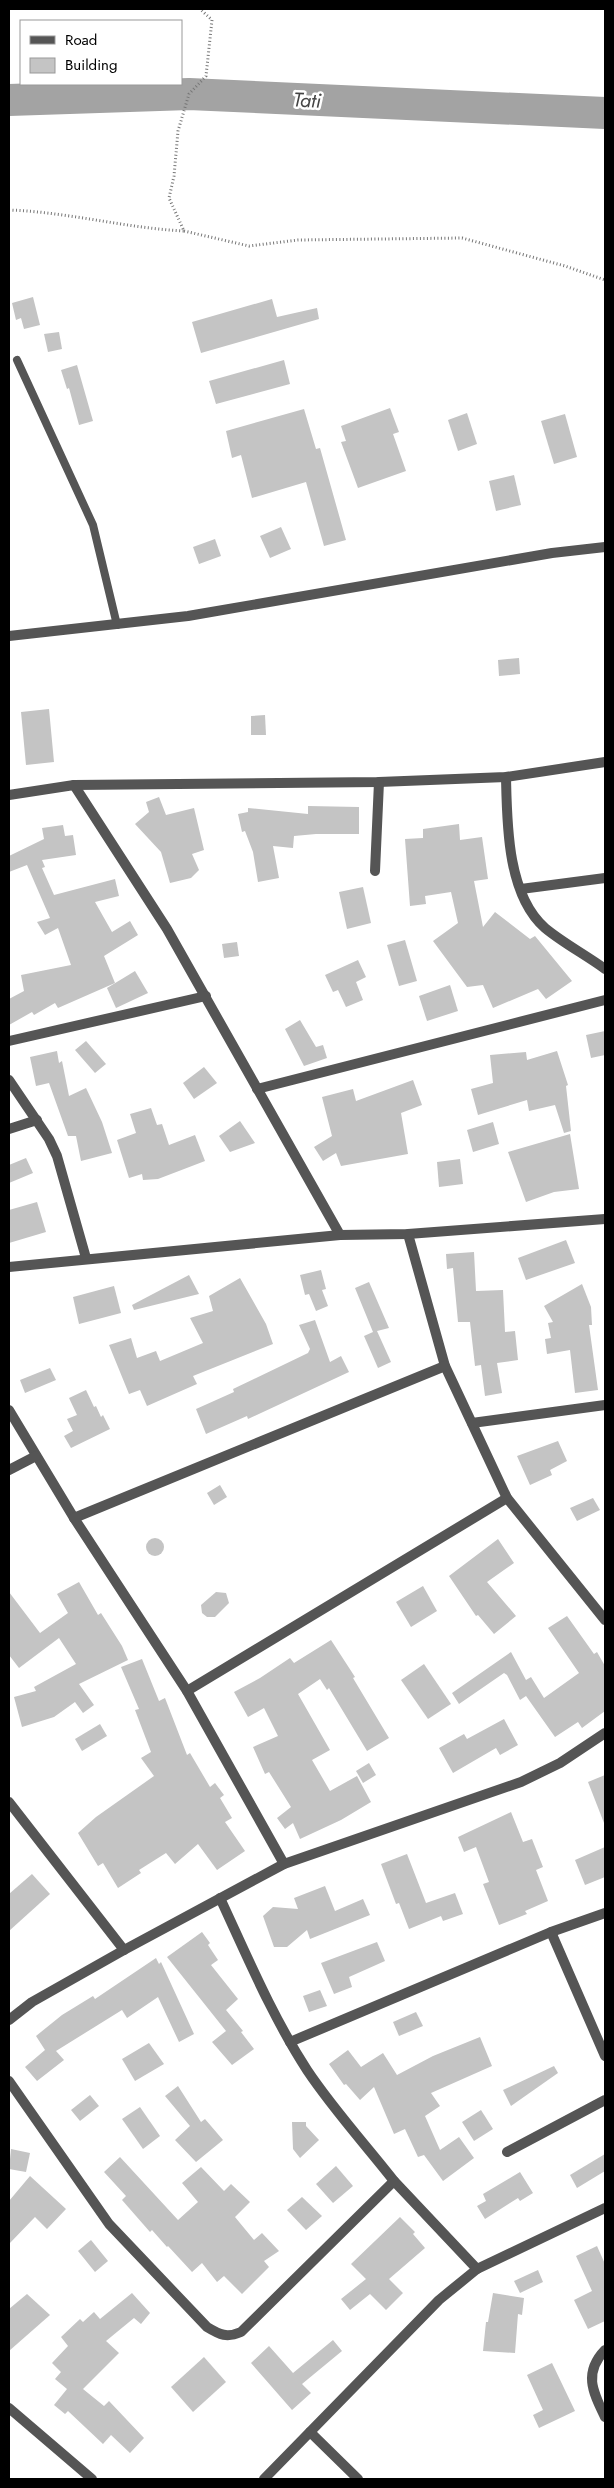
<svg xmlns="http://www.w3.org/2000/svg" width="614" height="2488" font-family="Jost,sans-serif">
  <rect width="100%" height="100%" fill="#fff"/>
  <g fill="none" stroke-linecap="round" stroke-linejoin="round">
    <!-- river -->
    <path stroke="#a3a3a3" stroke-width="32" d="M9 100 189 94 605 113"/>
  </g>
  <!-- building -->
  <g fill="#c4c4c4">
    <path d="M33 297 40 325 24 329 21 318 16 320 12 303Z"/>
    <path d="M272 299 277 317 317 308 319 319 201 353 192 322Z"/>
    <path d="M59 332 62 349 48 352 44 334Z"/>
    <path d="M284 360 290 384 216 404 209 381Z"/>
    <path d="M77 365 93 421 79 425 69 388 67 389 61 370Z"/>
    <path d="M390 408 399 432 393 434 406 471 358 488 341 442 346 441 341 426Z"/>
    <path d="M304 409 316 449 320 448 346 540 324 546 306 482 252 498 241 455 232 458 226 431Z"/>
    <path d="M467 413 477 444 458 451 448 420Z"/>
    <path d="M565 414 577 457 554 464 541 421Z"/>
    <path d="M514 475 521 505 496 511 489 481Z"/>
    <path d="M281 527 291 549 270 558 260 536Z"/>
    <path d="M215 539 221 556 199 564 193 547Z"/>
    <path d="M519 658 520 674 499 676 498 660Z"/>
    <path d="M49 709 54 762 26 765 21 712Z"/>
    <path d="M265 715 266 735H251V716Z"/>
    <path d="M159 797 166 815 194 808 204 850 192 854 199 870 191 878 170 883 161 852 135 824 149 812 146 802Z"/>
    <path d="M308 806 359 807V834H316L294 836 293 848 273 846 279 878 258 882 253 852 245 831 242 832 238 814 248 812V808L308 814Z"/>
    <path d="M459 824 460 840 482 837 488 879 474 881 483 927 495 912 530 939 535 936 572 981 546 999 538 989 493 1008 483 985 467 987 433 941 458 923 451 892 425 896 426 904 410 906 405 839 423 838V829Z"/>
    <path d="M63 825 65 836 73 835 76 855 42 860 45 867 42 868 54 895 115 879 119 896 95 902 112 932 130 921 138 935 104 956 115 983 58 1008 55 1003 34 1015 32 1012 9 1025V999L24 991 21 975 71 965 58 928 45 935 37 922 50 918 27 865 9 872V856L44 839 42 828Z"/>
    <path d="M363 887 371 923 347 929 339 892Z"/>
    <path d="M405 940 417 981 399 986 387 945Z"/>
    <path d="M237 942 239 956 224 958 222 944Z"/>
    <path d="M358 960 366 977 356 982 363 1000 346 1007 338 990 333 992 325 975Z"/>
    <path d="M135 971 148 993 116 1008 107 988Z"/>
    <path d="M450 985 458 1011 427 1021 419 996Z"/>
    <path d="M300 1020 316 1047 323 1045 327 1058 304 1066 285 1029Z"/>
    <path d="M605 1031V1055L591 1058 586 1035Z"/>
    <path d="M86 1041 106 1064 95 1073 75 1050Z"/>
    <path d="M57 1051 59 1063 62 1061 69 1096 86 1088 102 1122 112 1153 81 1161 76 1136H68L49 1083 36 1086 30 1057Z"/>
    <path d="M557 1051 568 1085 566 1086 571 1131 564 1133 555 1105 529 1111 527 1100 478 1115 471 1089 493 1083 490 1055 526 1052 527 1060Z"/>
    <path d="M204 1067 217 1083 194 1099 183 1083Z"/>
    <path d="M413 1080 422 1105 401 1113 408 1154 341 1166 336 1153 323 1161 314 1147 332 1136 322 1097 353 1089 356 1101Z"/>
    <path d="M151 1108 157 1125 162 1124 169 1145 195 1135 205 1161 158 1179 143 1180 142 1174 129 1178 117 1140 136 1133 130 1114Z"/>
    <path d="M240 1121 255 1143 230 1152 219 1136Z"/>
    <path d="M493 1122 499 1144 473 1152 467 1130Z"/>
    <path d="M570 1134 579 1189 554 1192 526 1202 508 1152Z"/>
    <path d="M26 1158 33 1173 9 1183V1165Z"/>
    <path d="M460 1159 463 1184 439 1187 437 1162Z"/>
    <path d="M37 1202 46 1232 9 1243V1210Z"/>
    <path d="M566 1240 575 1263 526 1280 518 1258Z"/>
    <path d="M474 1252 476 1291 503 1290 505 1332 515 1331 518 1360 497 1363 502 1393 485 1396 481 1365 475 1366 470 1322H458L453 1268 447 1269 446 1254Z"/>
    <path d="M321 1270 326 1289 322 1290 328 1306 316 1311 309 1294 305 1295 300 1275Z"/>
    <path d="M189 1275 199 1294 134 1310 132 1305Z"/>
    <path d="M240 1278 266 1324 273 1344 193 1376 197 1384 147 1406 140 1390 129 1394 109 1345 131 1338 137 1358 156 1351 160 1361 203 1343 190 1318 213 1311 209 1296Z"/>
    <path d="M369 1282 389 1328 377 1331 391 1362 378 1368 364 1336 373 1332 355 1288Z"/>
    <path d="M582 1284 591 1307 592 1325H589L598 1390 575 1393 570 1350 547 1354 545 1339 551 1338 548 1323 553 1322 544 1306Z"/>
    <path d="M114 1286 121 1313 79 1324 73 1297Z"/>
    <path d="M315 1320 330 1362 341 1356 349 1372 248 1419 247 1416 206 1434 196 1409 234 1392 233 1389 308 1353 310 1349 299 1325Z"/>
    <path d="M50 1368 56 1380 25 1393 20 1380Z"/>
    <path d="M86 1390 94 1407 96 1406 101 1417 103 1415 110 1429 71 1448 64 1436 73 1431 67 1419 77 1415 69 1398Z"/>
    <path d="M558 1441 567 1461 550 1470 552 1475 530 1485 517 1456Z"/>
    <path d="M220 1485 227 1497 214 1505 207 1493Z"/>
    <path d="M593 1498 600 1510 577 1521 570 1508Z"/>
    <circle cx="155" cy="1547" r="9"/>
    <path d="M498 1539 514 1563 487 1582 516 1616 494 1634 478 1615 476 1616 449 1576Z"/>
    <path d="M79 1582 98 1615 101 1613 122 1646 128 1660 79 1684 94 1705 83 1713 75 1702 54 1717 22 1727 14 1697 36 1691 34 1687 76 1664 59 1638 19 1668 9 1655V1592L40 1633 68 1613 57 1594Z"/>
    <path d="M423 1586 437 1611 411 1627 396 1602Z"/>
    <path d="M216 1592 226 1593 229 1603 215 1617H207L202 1613 201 1605Z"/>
    <path d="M567 1616 594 1654 597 1652 605 1666V1711L582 1728 578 1722 555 1737 526 1696 520 1700 507 1675 504 1673 459 1704 452 1693 511 1652 526 1680 531 1677 544 1698 579 1673 548 1628Z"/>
    <path d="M331 1640 355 1677 353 1678 389 1738 367 1751 329 1688 327 1690 320 1679 298 1694 330 1750 312 1760 330 1791 357 1776 371 1802 341 1820 300 1839 293 1823 285 1829 277 1818 291 1807 269 1772 265 1774 253 1747 278 1736 264 1708 248 1717 234 1692 260 1678 290 1658 294 1663Z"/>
    <path d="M142 1659 159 1701 165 1698 187 1755 190 1753 210 1787 215 1783 224 1795 220 1798 232 1818 225 1822 245 1851 217 1870 198 1844 175 1864 166 1853 139 1870 141 1873 118 1888 103 1863 98 1866 78 1833 96 1817 154 1776 141 1758 151 1752 135 1710 139 1709 121 1667Z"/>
    <path d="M424 1664 451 1704 428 1719 401 1680Z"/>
    <path d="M504 1719 518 1745 500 1755 496 1748 453 1773 439 1748 464 1734 467 1739Z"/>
    <path d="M100 1724 107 1736 82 1751 75 1739Z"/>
    <path d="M369 1763 376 1775 363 1783 356 1771Z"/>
    <path d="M605 1775V1823H604L588 1782Z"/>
    <path d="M511 1812 523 1842 532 1839 543 1867 536 1870 548 1901 525 1911 527 1914 499 1925 483 1884 489 1882 476 1847 464 1852 458 1837Z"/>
    <path d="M605 1847V1877L585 1885 575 1860Z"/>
    <path d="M407 1854 426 1903 455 1893 463 1914 443 1921 441 1916 409 1929 399 1903 396 1904 381 1864Z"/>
    <path d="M32 1874 50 1894 9 1931V1894Z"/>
    <path d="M325 1886 335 1911 363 1899 370 1915 310 1939 307 1930 287 1947H274L263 1916 273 1907 298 1909 294 1898Z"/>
    <path d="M202 1932 210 1943 208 1945 218 1960 211 1965 238 1999 226 2010 243 2031 241 2032 254 2049 232 2065 212 2042 226 2031 167 1957Z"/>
    <path d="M377 1942 385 1961 349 1977 352 1987 334 1994 321 1963Z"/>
    <path d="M156 1958 159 1964 161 1962 194 2034 179 2042 158 1997 127 2018 122 2010 56 2051 64 2060 37 2081 25 2067 45 2050 36 2036 62 2015 93 1996 95 1999Z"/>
    <path d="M320 1990 327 2006 309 2012 303 1996Z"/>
    <path d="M416 2012 423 2026 399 2036 393 2022Z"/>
    <path d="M480 2037 492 2066 431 2093 440 2106 425 2116 440 2150 459 2137 474 2158 443 2181 424 2155 418 2157 405 2129 394 2134 374 2087 360 2100 346 2084 344 2085 329 2064 348 2050 361 2067 383 2053 397 2075 433 2056Z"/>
    <path d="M149 2043 164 2064 135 2081 122 2059Z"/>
    <path d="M554 2066 558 2073 511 2106 503 2090Z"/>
    <path d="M178 2086 201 2122 205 2119 223 2140 196 2162 175 2140 190 2126 165 2096Z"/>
    <path d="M90 2095 99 2106 80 2121 71 2110Z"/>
    <path d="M140 2107 160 2136 143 2149 122 2119Z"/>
    <path d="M481 2110 493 2129 474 2141 462 2122Z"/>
    <path d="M292 2122H306V2126L319 2140 300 2158 293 2149Z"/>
    <path d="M11 2149 30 2153 26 2172 9 2169Z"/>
    <path d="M605 2154V2171L577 2188 570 2175Z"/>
    <path d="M120 2157 178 2220 198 2202 182 2183 201 2167 224 2191 231 2184 250 2202 235 2217 254 2240 262 2233 279 2251 264 2261 269 2267 242 2294 224 2276 217 2282 202 2263 192 2272 168 2246 167 2247 152 2230 150 2232 122 2200 126 2196 104 2172Z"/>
    <path d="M336 2166 353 2186 333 2203 316 2184Z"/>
    <path d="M520 2172 533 2193 520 2201 518 2198 485 2219 477 2206 486 2201 483 2194Z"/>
    <path d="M30 2176 66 2209 47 2229 35 2217 9 2244V2201Z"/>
    <path d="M302 2197 322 2216 306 2230 287 2210Z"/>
    <path d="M400 2217 415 2232 413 2234 425 2248 389 2279 403 2293 386 2310 370 2294 350 2310 341 2299 366 2279 351 2264Z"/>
    <path d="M91 2240 108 2261 95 2272 78 2251Z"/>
    <path d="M597 2246 605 2264V2321L588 2329 574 2300 592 2291 576 2256Z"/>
    <path d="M538 2270 543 2282 520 2293 514 2281Z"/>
    <path d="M132 2293 150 2313 141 2324 134 2318 106 2341 119 2353 83 2389 104 2406 109 2401 144 2438 130 2453 111 2435 103 2444 68 2411 65 2414 54 2405 67 2389 55 2379 61 2372 52 2363 68 2346 61 2337 80 2319 83 2322 94 2312 100 2319Z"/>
    <path d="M493 2293 524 2298 522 2315 518 2314 515 2353 483 2351 486 2322H488Z"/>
    <path d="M27 2294 50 2315 9 2351V2309Z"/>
    <path d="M333 2340 342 2351 302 2384 311 2393 292 2410 251 2363 269 2346 293 2373Z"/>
    <path d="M204 2357 226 2382 193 2412 171 2387Z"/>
    <path d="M552 2363 575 2411 539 2428 533 2415 543 2410 527 2375Z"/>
  </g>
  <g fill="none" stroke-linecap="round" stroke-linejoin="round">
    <!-- path -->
    <g stroke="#777" stroke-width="3" stroke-dasharray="1 2.5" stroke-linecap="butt">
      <path d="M9 210C68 212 125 228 184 231L169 198 174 176 178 131 189 94 206 76 212 20 200 9"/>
      <path d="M184 231 249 246 298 240 462 238 565 266 605 280"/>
    </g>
    <!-- service -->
    <path stroke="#555" stroke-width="8" d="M17 360 93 525 117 625"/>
    <!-- minor -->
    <g stroke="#555" stroke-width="10">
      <path d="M9 636 188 616 552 553 605 547"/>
      <path d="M506 777C507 823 507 895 545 928 563 943 586 955 605 969"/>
      <path d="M74 785 167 929 340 1235"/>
      <path d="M9 795 74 785 379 782 506 777 605 762"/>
      <path d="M375 871 379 782"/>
      <path d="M521 889 605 878"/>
      <path d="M9 1041 206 996"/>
      <path d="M9 1080 49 1139 57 1156 86 1258"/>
      <path d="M257 1089 605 1000"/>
      <path d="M9 1129 37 1120"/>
      <path d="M408 1234 445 1366 507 1498 605 1620"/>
      <path d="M9 1267 340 1235 408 1234 605 1219"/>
      <path d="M9 1410 74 1518 187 1691 284 1864"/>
      <path d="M472 1423 605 1405"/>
      <path d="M9 1470 36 1456"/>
      <path d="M74 1518 445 1366"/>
      <path d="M187 1691 507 1498"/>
      <path d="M9 1802 124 1950"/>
      <path d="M220 1898C247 1956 272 2016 307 2070 333 2109 365 2144 394 2181"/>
      <path d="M551 1932 605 2056"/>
      <path d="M9 2020 32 2002 124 1950 284 1864 521 1782 560 1763 605 1733"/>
      <path d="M290 2042 551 1932 605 1913"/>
      <path d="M9 2081 109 2224 207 2327C220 2335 227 2338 241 2332L394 2181 477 2269"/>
      <path d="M507 2152 605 2100"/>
      <path d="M605 2350C583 2373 593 2392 605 2417"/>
      <path d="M9 2408 92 2479"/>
      <path d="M310 2432 358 2479"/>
      <path d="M264 2479 439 2300 477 2269 605 2208"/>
    </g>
  </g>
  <g text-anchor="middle" stroke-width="5" stroke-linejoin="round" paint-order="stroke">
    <!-- water labels -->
    <g font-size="20" font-style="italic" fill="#444" stroke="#fff">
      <text transform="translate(307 100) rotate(3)" y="7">Tati</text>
    </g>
  </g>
  <!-- border -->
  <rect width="614" height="2488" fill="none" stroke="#000000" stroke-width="20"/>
  <!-- legend -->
  <rect x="20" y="20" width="162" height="65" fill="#ffffff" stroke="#999999"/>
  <rect x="30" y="36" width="25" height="8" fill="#555555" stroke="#999999"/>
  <text x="65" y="45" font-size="15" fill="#000000">Road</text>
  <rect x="30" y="58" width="25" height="15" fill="#c4c4c4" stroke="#999999"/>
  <text x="65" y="70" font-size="15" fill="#000000">Building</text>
</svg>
